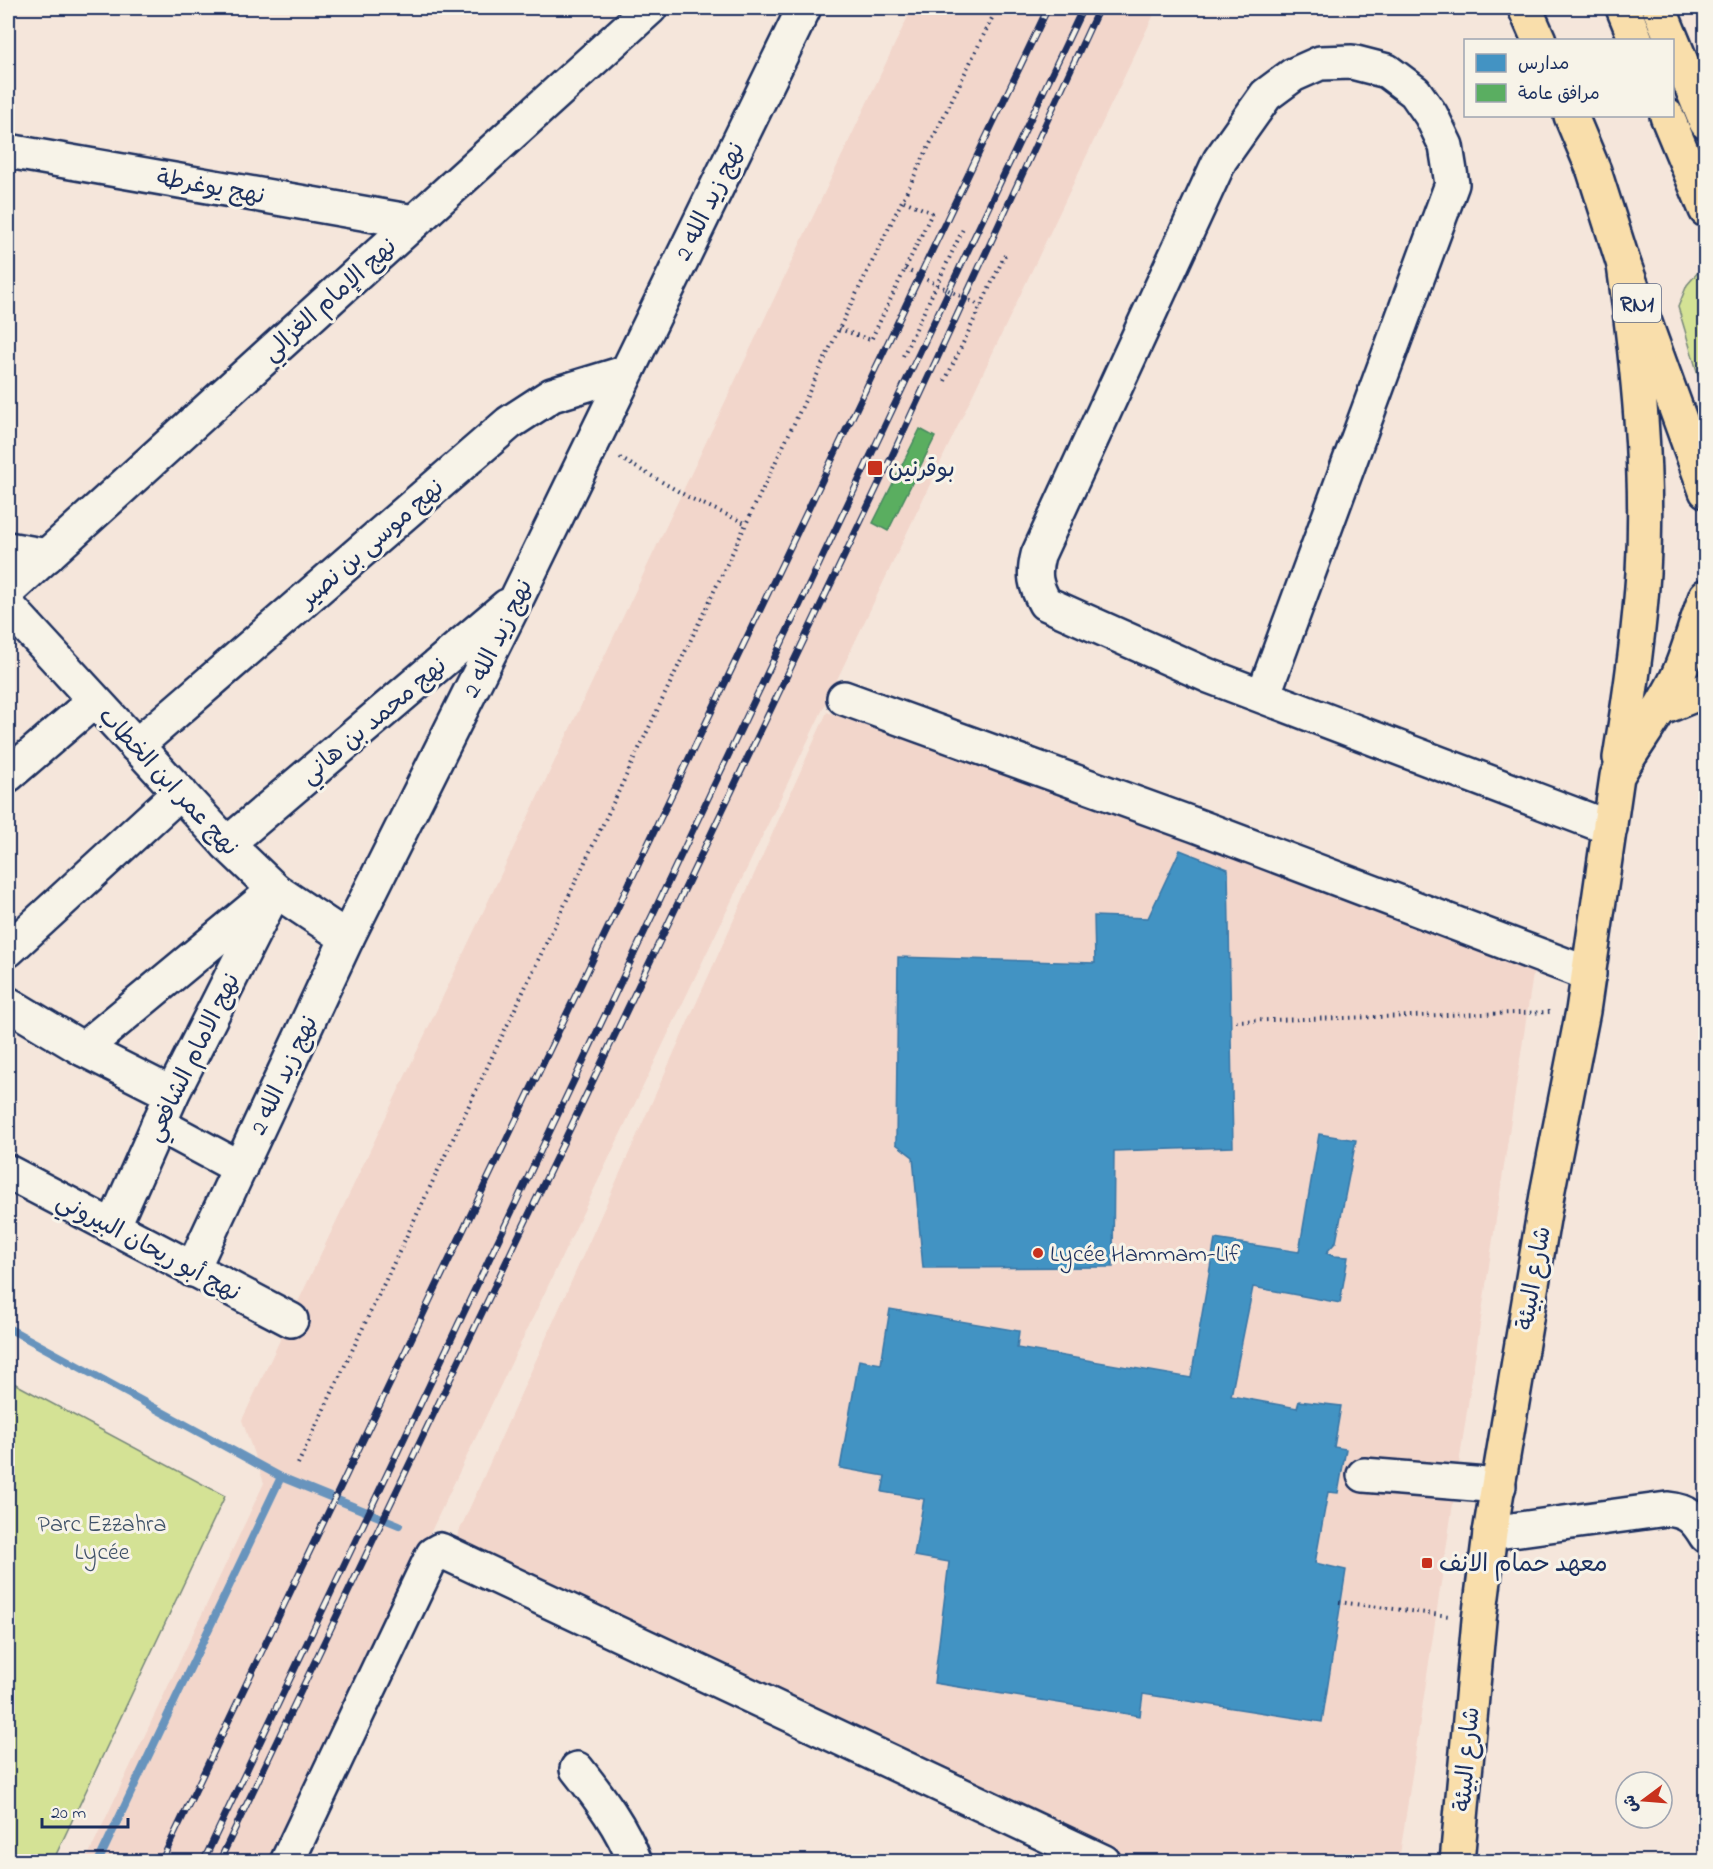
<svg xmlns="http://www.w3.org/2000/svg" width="1713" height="1869" font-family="'Indie Flower','Playpen Sans Arabic',sans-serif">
  <rect width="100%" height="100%" fill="#f5e6db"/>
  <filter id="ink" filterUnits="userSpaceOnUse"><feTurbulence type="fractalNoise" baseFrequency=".0167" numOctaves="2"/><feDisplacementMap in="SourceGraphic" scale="12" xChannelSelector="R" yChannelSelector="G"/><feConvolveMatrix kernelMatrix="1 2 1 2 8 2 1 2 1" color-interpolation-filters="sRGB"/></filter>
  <g filter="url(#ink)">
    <!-- built -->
    <g fill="#f2d6cb">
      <path d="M912 8H1157L274 1861 85 1862 264 1483 242 1420Z"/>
      <path d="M827 712 1535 961 1399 1861H1137L453 1545Z"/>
    </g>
    <!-- green -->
    <g fill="#d4e295" stroke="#78887a" stroke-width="1.5">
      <path d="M1705 264H1706L1705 398 1678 307 1687 285Z"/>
      <path d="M8 1380 225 1496 53 1861H8Z"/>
    </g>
    <!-- schools -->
    <g fill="#4393c3" stroke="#3775a5" stroke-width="1.5">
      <path d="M1180 850 1228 869 1233 1147 1114 1151 1113 1267 923 1268 913 1157 896 1144 898 957 1095 963 1094 916 1148 918Z"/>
      <path d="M1319 1134 1356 1140 1336 1242 1326 1253 1333 1256 1348 1257 1340 1303 1253 1287 1231 1396 1297 1408 1299 1401 1341 1406 1334 1447 1346 1449 1338 1493 1328 1492 1315 1563 1346 1570 1322 1722 1143 1694 1140 1716 934 1683 949 1562 914 1556 924 1499 882 1492 885 1476 840 1468 859 1360 881 1364 890 1309 1019 1331 1017 1348 1191 1378 1215 1239 1299 1252Z"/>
    </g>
    <!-- public -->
    <path fill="#5aae61" stroke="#478860" stroke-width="1.5" d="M920 429 935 437 888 531 873 523Z"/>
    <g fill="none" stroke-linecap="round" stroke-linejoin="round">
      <!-- stream -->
      <g stroke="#6894bd" stroke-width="8">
        <path d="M8 1328 281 1477 399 1525"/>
        <path d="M98 1862 281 1477"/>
      </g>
      <defs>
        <g id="minor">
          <path d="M8 151 414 222"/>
          <path d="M8 549 47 556"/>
          <path d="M8 591 650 8"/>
          <path d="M8 606 227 844 275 890 347 938"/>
          <path d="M1263 696 1452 184 1446 146 1431 115 1415 92 1387 71 1352 62 1320 63 1293 75 1266 95 1220 160 1038 555C1033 575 1035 585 1045 603L1209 676 1610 828"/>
          <path d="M844 698 1195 825 1589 974"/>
          <path d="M136 746 509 423 552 395 624 373"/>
          <path d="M8 775 94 701"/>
          <path d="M227 844 507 606"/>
          <path d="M8 950 180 792"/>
          <path d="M8 1004 83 1049 172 1094"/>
          <path d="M83 1049 264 899"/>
          <path d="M158 1124 240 1168"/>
          <path d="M8 1172 291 1320"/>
          <path d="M113 1227 172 1094 275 890"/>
          <path d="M192 1270 347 938 518 596 804 8"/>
          <path d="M1364 1475 1499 1486"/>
          <path d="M1490 1533 1667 1509C1688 1511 1695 1518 1706 1536"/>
          <path d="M577 1769C600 1798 622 1827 635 1862"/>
          <path d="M287 1862 433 1554 440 1550 1104 1862"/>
        </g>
        <g id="major">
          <path d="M1525 8 1539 40"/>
          <path d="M1571 116 1594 171 1624 265 1706 491"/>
          <path d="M1660 709 1706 690"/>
          <path d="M1620 758C1630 697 1639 636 1643 573 1649 470 1638 367 1624 265"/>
          <path d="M1457 1862 1479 1620 1490 1533 1548 1189 1583 1011 1617 776C1636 743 1659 714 1676 680 1689 653 1695 624 1706 596"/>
        </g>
        <g id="highway">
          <path d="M1623 8 1636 40"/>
          <path d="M1659 8 1706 122"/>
          <path d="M1667 116 1706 210"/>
        </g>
      </defs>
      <!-- minor casing -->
      <use href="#minor" stroke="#1b2f5e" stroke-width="38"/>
      <!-- major casing -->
      <use href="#major" stroke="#1b2f5e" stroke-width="38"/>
      <!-- highway casing -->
      <use href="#highway" stroke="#1b2f5e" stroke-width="38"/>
      <!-- path -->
      <g stroke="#1b2f5e" stroke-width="4" stroke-dasharray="1.5 4.5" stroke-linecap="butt">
        <path d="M839 329 871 340 932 213 902 200"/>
        <path d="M903 356 963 229"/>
        <path d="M945 381 1005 255"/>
        <path d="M620 458 690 498 747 524"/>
        <path d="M1236 1021 1552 1012"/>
        <path d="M298 1464 839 329 997 8"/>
        <path d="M1339 1602 1449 1616"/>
      </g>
      <!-- minor -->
      <use href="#minor" stroke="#f7f3e8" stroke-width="33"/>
      <!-- major -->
      <use href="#major" stroke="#f9deab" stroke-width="33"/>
      <!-- highway -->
      <use href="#highway" stroke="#f9deab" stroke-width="33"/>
      <defs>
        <g id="rail">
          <path d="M161 1862 1048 8"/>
          <path d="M203 1862 1083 8"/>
          <path d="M219 1862 892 456 1099 8"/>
        </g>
      </defs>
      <!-- rail casing -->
      <use href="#rail" stroke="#1b2f5e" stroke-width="7"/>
      <!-- rail -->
      <use href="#rail" stroke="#f7f3e8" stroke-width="4.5" stroke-dasharray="14" stroke-linecap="butt"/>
      <!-- path-bridge -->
      <path stroke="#1b2f5e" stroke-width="4" stroke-dasharray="1.5 4.5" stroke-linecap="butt" d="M905 269 981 306"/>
    </g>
  </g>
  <!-- markers -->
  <g fill="#c8321e" stroke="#f7f3e8" stroke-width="2">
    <rect x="867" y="460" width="16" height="16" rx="3"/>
    <circle cx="1038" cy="1253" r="6"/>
    <rect x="1421" y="1557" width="12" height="12" rx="3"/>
  </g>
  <g text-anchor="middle" stroke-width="6" stroke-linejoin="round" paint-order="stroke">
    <!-- shield labels -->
    <rect fill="#f7f3e8" stroke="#5d6a87" stroke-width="1.5" x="1613" y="284" width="48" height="38" rx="4.5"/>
    <g font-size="22" font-weight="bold" fill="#1b2f5e">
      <text x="1637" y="311">RN1</text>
    </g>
    <!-- street labels -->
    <g font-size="24" fill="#1b2f5e" stroke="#f7f3e8">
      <text transform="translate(211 186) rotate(10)" y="8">نهج يوغرطة</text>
      <text transform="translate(709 201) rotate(-64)" y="8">نهج زيد الله 2</text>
      <text transform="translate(329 299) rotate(-42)" y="8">نهج الإمام الغزالي</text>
      <text transform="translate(371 543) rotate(-41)" y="8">نهج موسى بن نصير</text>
      <text transform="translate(497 638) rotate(-64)" y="8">نهج زيد الله 2</text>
      <text transform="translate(373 720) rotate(-40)" y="8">نهج محمد بن هاني</text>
      <text transform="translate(169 781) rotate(47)" y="8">نهج عمر ابن الخطاب</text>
      <text transform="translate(192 1057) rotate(-64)" y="8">نهج الامام الشافعي</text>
      <text transform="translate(283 1075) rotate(-65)" y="8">نهج زيد الله 2</text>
      <text transform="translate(149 1246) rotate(28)" y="8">نهج أبو ريحان البيروني</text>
      <text transform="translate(1533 1278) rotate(-80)" y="8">شارع البيئة</text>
      <text transform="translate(1466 1759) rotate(-85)" y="8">شارع البيئة</text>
    </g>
    <!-- poi labels -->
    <g font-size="24" fill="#1b2f5e" stroke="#f7f3e8" text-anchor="start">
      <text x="888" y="476">بوقرنين</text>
      <text x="1050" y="1261">Lycée Hammam-Lif</text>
      <text x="1439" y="1571">معهد حمام الانف</text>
    </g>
    <!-- park labels -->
    <g font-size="24" fill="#405369" stroke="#f7f3e8">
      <text x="102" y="1531">Parc Ezzahra<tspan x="102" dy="28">Lycée</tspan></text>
    </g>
  </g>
  <!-- margin -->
  <rect width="1713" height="1869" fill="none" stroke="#f7f3e8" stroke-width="30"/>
  <rect x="15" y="15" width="1683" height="1839" fill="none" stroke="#1b2f5e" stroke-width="2" filter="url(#ink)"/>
  <!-- legend -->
  <rect x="1464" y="39" width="210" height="78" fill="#f7f3e8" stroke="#9fa5b1" stroke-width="1.5"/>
  <rect x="1476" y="54" width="30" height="18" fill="#4393c3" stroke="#9fa5b1" stroke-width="1.5"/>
  <text x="1518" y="69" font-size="18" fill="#1b2f5e">مدارس</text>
  <rect x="1476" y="84" width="30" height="18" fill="#5aae61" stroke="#9fa5b1" stroke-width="1.5"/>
  <text x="1518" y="99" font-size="18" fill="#1b2f5e">مرافق عامة</text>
  <!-- north arrow -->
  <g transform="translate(1644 1800) rotate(254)"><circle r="28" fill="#f7f3e8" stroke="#9fa5b1" stroke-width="1.5"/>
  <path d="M0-4.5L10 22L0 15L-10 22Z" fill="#c8321e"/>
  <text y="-9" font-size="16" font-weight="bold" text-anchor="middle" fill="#1b2f5e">ش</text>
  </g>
  <!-- scale -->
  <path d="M42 1818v9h86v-9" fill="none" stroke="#1b2f5e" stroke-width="3"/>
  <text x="51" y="1818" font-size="18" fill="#1b2f5e" stroke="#f7f3e8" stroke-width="4.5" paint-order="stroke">20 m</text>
</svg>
